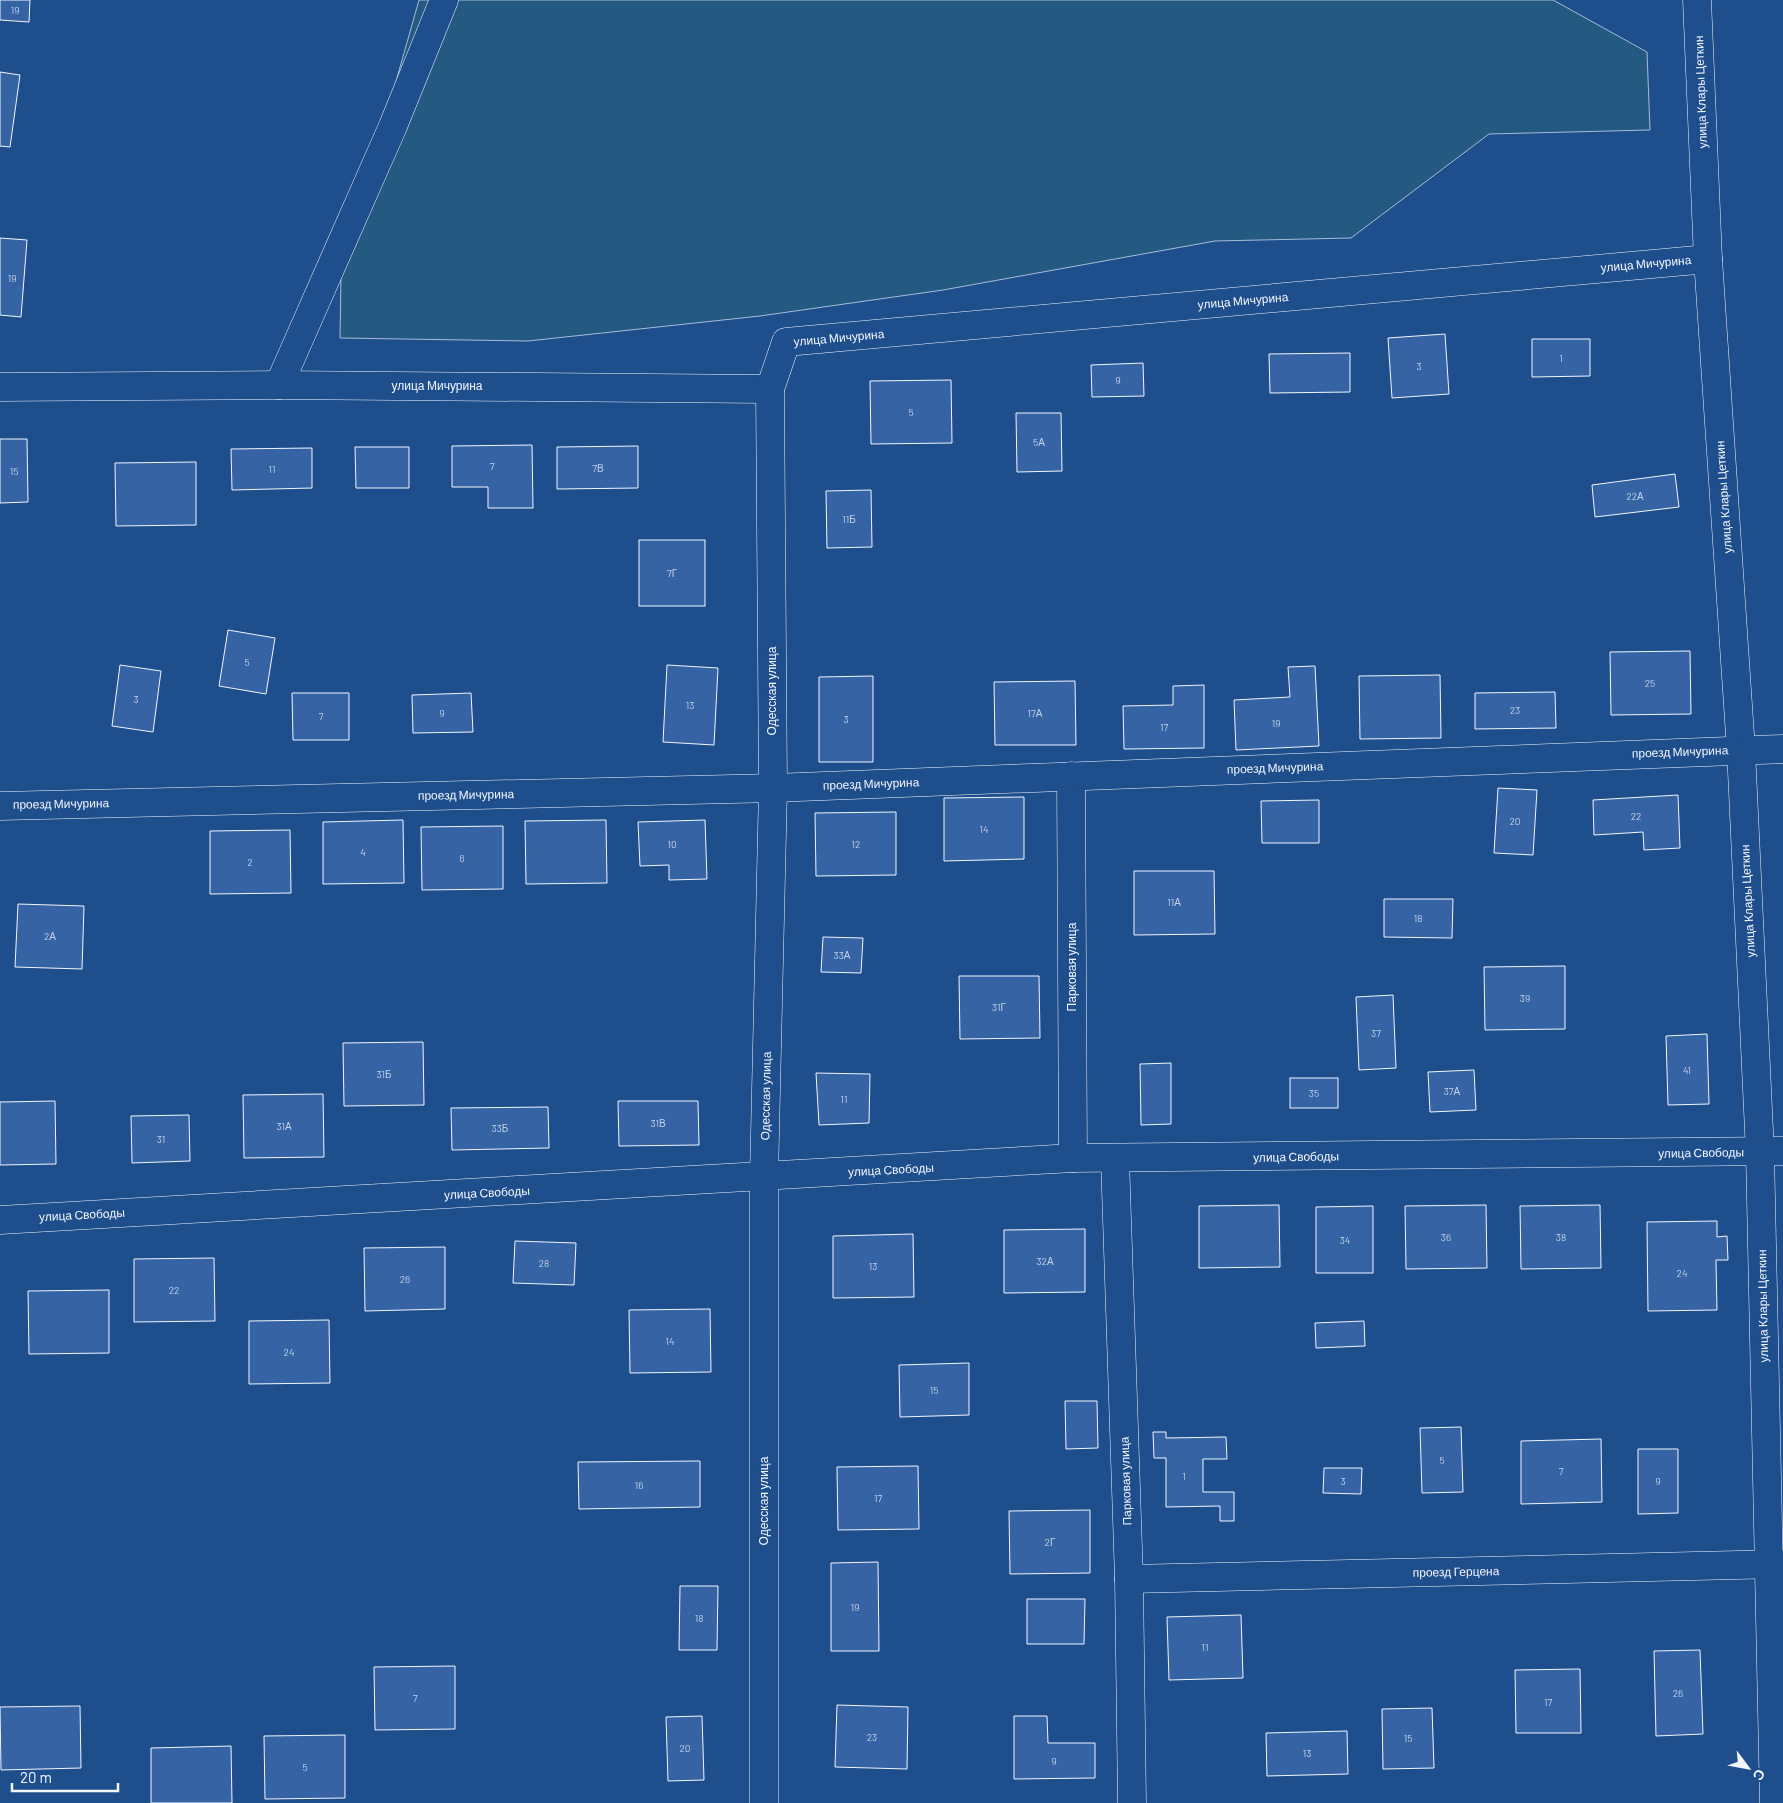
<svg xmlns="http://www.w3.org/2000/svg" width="1783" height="1803" font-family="Barlow,sans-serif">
  <rect width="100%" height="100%" fill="#1f4e8c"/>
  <!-- green -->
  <path fill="#245a82" stroke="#a8bbd7" d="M419 0H1553L1647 52 1650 130 1489 134 1351 238 1215 241 943 290 760 316 528 341 340 338 341 276Z"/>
  <!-- building -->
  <g fill="#3563a3" stroke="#f2f6ff">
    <path d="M0 0H30L29 22 0 20Z"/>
    <path d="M0 72 20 75 10 147 0 146Z"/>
    <path d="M0 238 27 240 21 317 0 315Z"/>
    <path d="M1445 334 1449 394 1392 398 1388 338Z"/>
    <path d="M1532 339H1590V376L1532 377Z"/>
    <path d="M1350 353V392L1270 393 1269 354Z"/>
    <path d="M1143 363 1144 396 1092 397 1091 365Z"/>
    <path d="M951 380 952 443 871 444 870 381Z"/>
    <path d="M1016 413H1061L1062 471 1017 472Z"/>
    <path d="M0 439H27L28 502 0 503Z"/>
    <path d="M532 445 533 508H488V487H452V446Z"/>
    <path d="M638 446V488L557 489V447Z"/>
    <path d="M355 447H409V488H356Z"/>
    <path d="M312 448V488L232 490 231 449Z"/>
    <path d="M196 462V525L116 526 115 463Z"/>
    <path d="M1675 474 1679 507 1595 517 1592 485Z"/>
    <path d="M871 490 872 547 827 548 826 491Z"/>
    <rect x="639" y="540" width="66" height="66"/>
    <path d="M228 630 275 638 266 694 219 686Z"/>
    <path d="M1690 651 1691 714 1611 715 1610 652Z"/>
    <path d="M120 665 161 671 153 732 112 726Z"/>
    <path d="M667 665 718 668 714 745 663 742Z"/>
    <path d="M1315 666 1319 746 1236 750 1234 700 1290 697 1288 667Z"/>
    <path d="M1440 675 1441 738 1360 739 1359 676Z"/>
    <path d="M873 676V762H819V677Z"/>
    <path d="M1075 681 1076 745H995L994 682Z"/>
    <path d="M1204 685V748L1124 749 1123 706 1173 705V686Z"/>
    <path d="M1555 692 1556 728 1475 729V693Z"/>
    <path d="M292 693H349V740H293Z"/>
    <path d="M471 693 473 732 413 733 412 695Z"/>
    <path d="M1498 788 1537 790 1533 855 1494 853Z"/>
    <path d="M1678 795 1680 848 1644 850 1643 832 1594 835 1593 800Z"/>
    <path d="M1024 797V859L944 861V798Z"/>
    <path d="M1319 800V843H1262L1261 801Z"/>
    <path d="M896 812V875L816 876 815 813Z"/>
    <path d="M403 820 404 883 323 884V822Z"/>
    <path d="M606 820 607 883 526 884 525 821Z"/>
    <path d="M705 820 707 879 669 880V865L640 866 638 822Z"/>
    <path d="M503 826V889L422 890 421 827Z"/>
    <path d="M290 830 291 893 210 894V831Z"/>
    <path d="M1134 871H1214L1215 934 1134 935Z"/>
    <path d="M1384 899H1453L1452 938 1384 937Z"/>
    <path d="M18 904 84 906 82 969 15 967Z"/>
    <path d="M823 937 863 938 861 973 821 972Z"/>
    <path d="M1565 966V1029L1485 1030 1484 967Z"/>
    <path d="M959 976H1039L1040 1038 960 1039Z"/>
    <path d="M1393 995 1396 1068 1359 1070 1356 997Z"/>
    <path d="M1707 1034 1709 1104 1668 1105 1666 1036Z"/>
    <path d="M423 1042 424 1105 344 1106 343 1043Z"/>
    <path d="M1171 1063V1124L1141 1125 1140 1064Z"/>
    <path d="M1474 1070 1476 1110 1430 1112 1428 1072Z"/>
    <path d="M816 1073 870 1074 869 1123 819 1125Z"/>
    <rect x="1290" y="1078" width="48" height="30"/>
    <path d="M323 1094 324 1157 244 1158 243 1095Z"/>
    <path d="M55 1101 56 1164 0 1165V1102Z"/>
    <path d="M618 1101H698L699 1145 619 1146Z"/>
    <path d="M548 1107 549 1148 452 1150 451 1108Z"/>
    <path d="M189 1115 190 1161 132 1163 131 1116Z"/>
    <path d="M1279 1205 1280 1267 1199 1268V1206Z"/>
    <path d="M1486 1205 1487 1268 1406 1269 1405 1206Z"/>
    <path d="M1600 1205 1601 1268 1521 1269 1520 1206Z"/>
    <path d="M1373 1206V1273H1316V1207Z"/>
    <path d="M1717 1221V1237L1727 1236 1728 1260H1716L1717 1310 1648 1311 1647 1222Z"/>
    <path d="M1085 1229V1292L1004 1293V1230Z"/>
    <path d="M913 1234 914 1297 833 1298V1236Z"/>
    <path d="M515 1241 576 1243 574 1285 513 1283Z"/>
    <path d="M445 1247V1309L365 1311 364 1248Z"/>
    <path d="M214 1258 215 1321 134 1322V1259Z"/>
    <path d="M109 1290V1353L29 1354 28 1291Z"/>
    <path d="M710 1309 711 1372 630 1373 629 1310Z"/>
    <path d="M329 1320 330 1383 249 1384V1321Z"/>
    <path d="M1364 1321 1365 1346 1316 1348 1315 1323Z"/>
    <path d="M969 1363V1415L900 1417 899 1365Z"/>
    <path d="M1065 1401H1097L1098 1448 1066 1449Z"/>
    <path d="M1461 1427 1463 1492 1422 1493 1420 1428Z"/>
    <path d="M1153 1432H1166V1438L1226 1437 1227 1459H1203V1492H1234V1521H1220V1506L1166 1507V1458H1154Z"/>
    <path d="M1601 1439 1602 1502 1521 1504V1441Z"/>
    <path d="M1638 1449H1678V1513L1638 1514Z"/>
    <path d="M700 1461V1507L579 1509 578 1462Z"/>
    <path d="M918 1466 919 1529 838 1530 837 1467Z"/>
    <path d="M1324 1468H1362L1361 1494 1323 1493Z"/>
    <path d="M1090 1510V1573L1010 1574 1009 1511Z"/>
    <path d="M878 1562 879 1651H831V1563Z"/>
    <path d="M680 1586H718L717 1650H679Z"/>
    <path d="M1027 1599H1085L1084 1644H1027Z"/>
    <path d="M1241 1615 1243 1678 1169 1680 1167 1617Z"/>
    <path d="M1700 1650 1703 1734 1656 1736 1654 1651Z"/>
    <path d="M455 1666V1729L375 1730 374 1667Z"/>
    <path d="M1580 1669 1581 1733H1516L1515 1670Z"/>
    <path d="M837 1705 908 1707 907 1769 835 1767Z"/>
    <path d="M80 1706 81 1768 1 1770 0 1707Z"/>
    <path d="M1432 1708 1434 1768 1383 1769 1382 1709Z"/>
    <path d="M702 1716 704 1780 668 1781 666 1717Z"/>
    <path d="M1014 1716H1047L1048 1743H1095V1778L1014 1779Z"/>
    <path d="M1347 1731 1348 1774 1267 1776 1266 1733Z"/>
    <path d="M345 1735V1798L265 1799 264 1736Z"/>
    <path d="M231 1746 232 1803H151V1748Z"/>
  </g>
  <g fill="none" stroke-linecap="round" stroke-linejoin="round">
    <defs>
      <g id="minor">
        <path d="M1697 0 1708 259 1741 750 1760 1152 1774 1803"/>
        <path d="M279 385 393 126 444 0"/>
        <path d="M0 387 279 385 770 389"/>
        <path d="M1071 776 1073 1158"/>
        <path d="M0 806 773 788 1783 749"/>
        <path d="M1115 1159 1129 1579 1132 1803"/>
        <path d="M0 1220 1073 1158 1783 1151"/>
        <path d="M1129 1579 1783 1564"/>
        <path d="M764 1803V1177L773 788 770 389 786 342 1708 259"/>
      </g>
    </defs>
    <!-- minor casing -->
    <use href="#minor" stroke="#f2f6ff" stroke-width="29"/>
    <!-- minor -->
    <use href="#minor" stroke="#1f4e8c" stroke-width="28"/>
  </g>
  <g text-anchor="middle" stroke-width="4" stroke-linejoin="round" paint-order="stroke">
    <!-- number labels -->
    <g font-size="10" fill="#c3d1e8">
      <text x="15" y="14">19</text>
      <text x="12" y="282">19</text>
      <text x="1561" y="362">1</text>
      <text x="1419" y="370">3</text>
      <text x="1118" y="384">9</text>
      <text x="911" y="416">5</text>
      <text x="1039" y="446">5А</text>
      <text x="492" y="470">7</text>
      <text x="598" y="472">7В</text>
      <text x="272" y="473">11</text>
      <text x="14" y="475">15</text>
      <text x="1635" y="500">22А</text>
      <text x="849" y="523">11Б</text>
      <text x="672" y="577">7Г</text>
      <text x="247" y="666">5</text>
      <text x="1650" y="687">25</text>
      <text x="136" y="703">3</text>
      <text x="690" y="709">13</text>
      <text x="1515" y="714">23</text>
      <text x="442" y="717">9</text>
      <text x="1035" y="717">17А</text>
      <text x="321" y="720">7</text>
      <text x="846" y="723">3</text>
      <text x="1276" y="727">19</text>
      <text x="1164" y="731">17</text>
      <text x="1636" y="820">22</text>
      <text x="1515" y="825">20</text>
      <text x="984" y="833">14</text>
      <text x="672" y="848">10</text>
      <text x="856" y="848">12</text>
      <text x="363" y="856">4</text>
      <text x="462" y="862">6</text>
      <text x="250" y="866">2</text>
      <text x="1174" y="906">11А</text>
      <text x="1418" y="922">18</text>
      <text x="50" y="940">2А</text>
      <text x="842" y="959">33А</text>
      <text x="1525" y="1002">39</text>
      <text x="999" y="1011">31Г</text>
      <text x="1376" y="1037">37</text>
      <text x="1687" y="1074">41</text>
      <text x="384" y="1078">31Б</text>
      <text x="1452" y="1095">37А</text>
      <text x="1314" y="1097">35</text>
      <text x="844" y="1103">11</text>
      <text x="658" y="1127">31В</text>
      <text x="284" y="1130">31А</text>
      <text x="500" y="1132">33Б</text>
      <text x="161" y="1143">31</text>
      <text x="1446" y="1241">36</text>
      <text x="1561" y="1241">38</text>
      <text x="1345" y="1244">34</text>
      <text x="1045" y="1265">32А</text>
      <text x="544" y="1267">28</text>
      <text x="873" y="1270">13</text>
      <text x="1682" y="1277">24</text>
      <text x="405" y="1283">26</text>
      <text x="174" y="1294">22</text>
      <text x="670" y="1345">14</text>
      <text x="289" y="1356">24</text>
      <text x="934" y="1394">15</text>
      <text x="1442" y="1464">5</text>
      <text x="1561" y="1475">7</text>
      <text x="1184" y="1480">1</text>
      <text x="1343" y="1485">3</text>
      <text x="1658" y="1485">9</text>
      <text x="639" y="1489">16</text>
      <text x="878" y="1502">17</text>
      <text x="1050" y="1546">2Г</text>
      <text x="855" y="1611">19</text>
      <text x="699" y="1622">18</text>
      <text x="1205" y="1651">11</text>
      <text x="1678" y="1697">26</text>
      <text x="415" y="1702">7</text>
      <text x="1548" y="1706">17</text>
      <text x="872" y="1741">23</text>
      <text x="1408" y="1742">15</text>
      <text x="685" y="1752">20</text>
      <text x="1307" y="1757">13</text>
      <text x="1054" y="1765">9</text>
      <text x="305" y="1771">5</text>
    </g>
    <!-- street labels -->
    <g font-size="12" fill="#f2f6ff" stroke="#1f4e8c">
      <text transform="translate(1701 92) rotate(-92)" y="4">улица Клары Цеткин</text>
      <text transform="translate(1646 264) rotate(-5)" y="4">улица Мичурина</text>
      <text transform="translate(1243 301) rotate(-5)" y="4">улица Мичурина</text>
      <text transform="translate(839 338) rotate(-5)" y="4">улица Мичурина</text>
      <text x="437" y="390">улица Мичурина</text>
      <text transform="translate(1724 497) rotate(-94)" y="4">улица Клары Цеткин</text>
      <text transform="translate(772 691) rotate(-90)" y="4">Одесская улица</text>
      <text transform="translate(1680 752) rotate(-2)" y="4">проезд Мичурина</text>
      <text transform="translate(1275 768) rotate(-2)" y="4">проезд Мичурина</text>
      <text transform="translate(871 784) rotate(-2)" y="4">проезд Мичурина</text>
      <text transform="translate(466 795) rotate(-1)" y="4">проезд Мичурина</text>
      <text transform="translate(61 804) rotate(-1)" y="4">проезд Мичурина</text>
      <text transform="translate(1748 901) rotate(-93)" y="4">улица Клары Цеткин</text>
      <text transform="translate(1072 967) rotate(-90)" y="4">Парковая улица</text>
      <text transform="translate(766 1096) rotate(-89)" y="4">Одесская улица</text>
      <text transform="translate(1701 1153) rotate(-1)" y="4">улица Свободы</text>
      <text transform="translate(1296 1157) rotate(-1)" y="4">улица Свободы</text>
      <text transform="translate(891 1170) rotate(-3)" y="4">улица Свободы</text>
      <text transform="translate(487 1193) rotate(-3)" y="4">улица Свободы</text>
      <text transform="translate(82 1215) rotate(-3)" y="4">улица Свободы</text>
      <text transform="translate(1763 1306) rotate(-91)" y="4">улица Клары Цеткин</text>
      <text transform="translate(1126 1481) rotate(-92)" y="4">Парковая улица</text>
      <text transform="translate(764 1501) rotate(-90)" y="4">Одесская улица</text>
      <text transform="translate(1456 1572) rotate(-1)" y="4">проезд Герцена</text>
    </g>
  </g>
  <!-- north arrow -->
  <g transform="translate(1748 1768) rotate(122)" stroke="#1f4e8c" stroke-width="4" paint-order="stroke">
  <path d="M0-4L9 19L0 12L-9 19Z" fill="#f2f6ff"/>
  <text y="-8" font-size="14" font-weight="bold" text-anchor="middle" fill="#f2f6ff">С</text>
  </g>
  <!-- scale -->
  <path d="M12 1783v8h106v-8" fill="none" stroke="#f2f6ff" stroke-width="2.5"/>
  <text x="20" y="1783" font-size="15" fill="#f2f6ff" stroke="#1f4e8c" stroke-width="4" paint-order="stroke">20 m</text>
</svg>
